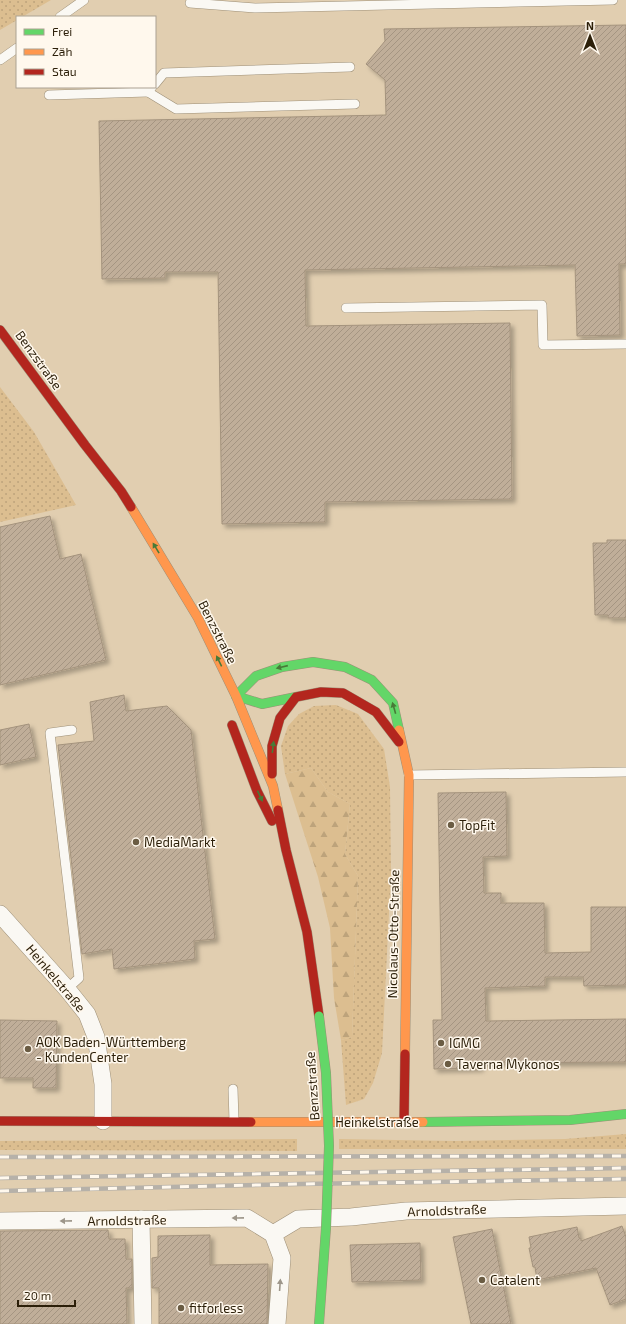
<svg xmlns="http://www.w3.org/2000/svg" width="626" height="1324" font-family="'Exo 2',sans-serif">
  <defs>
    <pattern id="grass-dots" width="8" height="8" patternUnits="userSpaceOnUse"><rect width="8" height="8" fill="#dcbe90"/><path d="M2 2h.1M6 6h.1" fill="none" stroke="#bda37b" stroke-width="1.8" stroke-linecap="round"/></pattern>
    <pattern id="forest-firs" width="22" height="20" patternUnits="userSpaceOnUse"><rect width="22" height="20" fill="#dcbe90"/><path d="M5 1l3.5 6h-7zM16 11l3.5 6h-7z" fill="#bda37b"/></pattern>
    <pattern id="building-hatch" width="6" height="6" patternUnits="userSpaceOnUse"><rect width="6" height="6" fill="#c0ae99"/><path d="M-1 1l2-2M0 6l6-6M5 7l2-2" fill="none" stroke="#a59582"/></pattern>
    <filter id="shadow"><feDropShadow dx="3.5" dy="3.5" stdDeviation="2" flood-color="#0004"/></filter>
  </defs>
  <rect width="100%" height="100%" fill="#e1ceb0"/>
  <!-- grass -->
  <g fill="url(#grass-dots)">
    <path d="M0 0H51L22 17H17V20L0 30Z"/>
    <path d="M0 387 34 432 76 505 0 522Z"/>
    <path d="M336 705 358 714 384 749 390 787 391 873 382 1053 373 1083 364 1099 346 1105 341 1040 352 1037 358 876 345 854 350 804 328 792 311 768 285 774 281 746 288 726 299 714 314 706Z"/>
    <path d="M626 1134V1149H339V1139L455 1141 565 1139Z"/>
    <path d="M297 1139V1151L0 1150V1141Z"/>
  </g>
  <!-- forest -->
  <path fill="url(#forest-firs)" d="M311 768 328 792 350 804 345 854 358 876 352 1037 341 1040 334 998 330 928 318 877 285 774Z"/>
  <!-- building -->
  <g fill="url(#building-hatch)" stroke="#a4937d" filter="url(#shadow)">
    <path d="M626 25V264H619L620 335 577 336 575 265 305 270 306 326 510 323 512 499 325 502V522L222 524 218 272H165V278L102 279 99 121 386 115 385 80 366 64 385 41 384 29Z"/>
    <path d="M50 516 60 559 81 554 106 660 0 685V527Z"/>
    <path d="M607 540H626V618H608V615H595L593 543H607Z"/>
    <path d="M124 695 126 711 167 706 191 730 215 939 194 941 195 959 114 969 112 949 82 954 58 745 94 741 90 702Z"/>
    <path d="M29 724 36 757 0 765V730Z"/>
    <path d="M506 792 507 856 483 857 484 893H501V903H544L545 953 591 952V907H626V985L584 986 583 977H545V986L485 988 486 1021 626 1019V1062L480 1063V1068L434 1069 433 1020H442L438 793Z"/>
    <path d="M0 1020 57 1021 56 1088H33V1078H0Z"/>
    <path d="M622 1226 626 1237V1299L610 1305 596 1268 537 1280 535 1267H533L529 1248H531L529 1237 577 1227 579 1238H581V1241Z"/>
    <path d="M492 1229 511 1324H471L453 1237Z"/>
    <path d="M108 1230 109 1239H125L126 1259H132V1288H126L127 1324H0V1231Z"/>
    <path d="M210 1235V1265L268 1264 267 1324H159V1288H152V1258L158 1257V1236Z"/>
    <path d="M420 1243 421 1280 352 1282 350 1245Z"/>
  </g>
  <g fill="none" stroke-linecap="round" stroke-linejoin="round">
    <defs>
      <g id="lane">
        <path d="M190 3 255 8 613 0"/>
        <path d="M60 17 84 0"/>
        <path d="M0 60 17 48"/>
        <path d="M155 84 164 73 350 67"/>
        <path d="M148 92 176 109 355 104"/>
        <path d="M49 95 148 92 152 87"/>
        <path d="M346 308 542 305 543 345 626 344"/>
        <path d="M409 775 626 772"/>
        <path d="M67 989 79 978 50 733 72 730"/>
        <path d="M233 1089 234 1121"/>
      </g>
      <g id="street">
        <path d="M0 914 67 989 87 1014 96 1037 103 1084V1121"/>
        <path d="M141 1219 143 1324"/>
        <path d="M0 1221 247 1218 273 1234 282 1258 277 1324"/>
        <path d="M273 1234 298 1219 351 1217 406 1211 626 1206"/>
      </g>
      <g id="fast">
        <path d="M236 696 256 676 282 667 313 662 345 667 372 680 393 703 399 730"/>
        <path d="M236 696 262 704 296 697"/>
        <path d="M423 1122 570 1120 626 1114"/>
        <path d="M319 1324 326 1228"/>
      </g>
      <g id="slow">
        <path d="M131 507 198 618 236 696 273 786 278 810"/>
        <path d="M399 730 409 775 405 1054"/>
        <path d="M251 1122H423"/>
      </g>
      <g id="jam">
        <path d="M0 330 85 445 121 491 131 507"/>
        <path d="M232 725 257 791 272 821"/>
        <path d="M272 774V746L280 718 296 697 321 692 343 693 376 712 399 742"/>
        <path d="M278 810 286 850 307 932 319 1016"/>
        <path d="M0 1121 251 1122"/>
        <path d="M404 1123 405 1054"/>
      </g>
    </defs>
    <!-- lane casing -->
    <use href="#lane" stroke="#9d8f77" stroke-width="10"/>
    <!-- street casing -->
    <use href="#street" stroke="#9d8f77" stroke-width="18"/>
    <!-- fast casing -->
    <use href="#fast" stroke="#9d8f77" stroke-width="10"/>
    <!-- slow casing -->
    <use href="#slow" stroke="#9d8f77" stroke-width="10"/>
    <!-- jam casing -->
    <use href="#jam" stroke="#9d8f77" stroke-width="10"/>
    <!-- lane -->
    <use href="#lane" stroke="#faf8f3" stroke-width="9"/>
    <!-- street -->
    <use href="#street" stroke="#faf8f3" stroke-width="17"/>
    <!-- fast -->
    <use href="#fast" stroke="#63d668" stroke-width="9"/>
    <!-- slow -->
    <use href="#slow" stroke="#ff974d" stroke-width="9"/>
    <!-- jam -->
    <use href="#jam" stroke="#b3261e" stroke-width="9"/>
    <defs>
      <g id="rail">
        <path d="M0 1157 626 1156"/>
        <path d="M0 1178 626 1168"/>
        <path d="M0 1191 302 1184 626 1179"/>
      </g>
    </defs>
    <!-- rail casing -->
    <use href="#rail" stroke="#b6b1a9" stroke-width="4.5"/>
    <!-- rail -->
    <use href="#rail" stroke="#fff8ed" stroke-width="3" stroke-dasharray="9" stroke-linecap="butt"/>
    <defs>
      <path id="fast-bridge" d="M319 1016 326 1073 329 1146 326 1228"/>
    </defs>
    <!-- fast-bridge casing -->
    <use href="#fast-bridge" stroke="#9d8f77" stroke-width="10" stroke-linecap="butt"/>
    <!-- fast-bridge -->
    <use href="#fast-bridge" stroke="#63d668" stroke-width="9"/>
  </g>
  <!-- one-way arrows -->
  <defs><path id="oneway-solid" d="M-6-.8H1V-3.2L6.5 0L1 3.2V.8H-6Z"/></defs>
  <g fill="#487a38">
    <use href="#oneway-solid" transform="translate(156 548) rotate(-121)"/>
    <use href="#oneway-solid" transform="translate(219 661) rotate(-116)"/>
    <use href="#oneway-solid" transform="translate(282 667) rotate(167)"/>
    <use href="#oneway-solid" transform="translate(394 708) rotate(-106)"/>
    <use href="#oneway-solid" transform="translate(273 747) rotate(-83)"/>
    <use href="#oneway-solid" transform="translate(260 796) rotate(65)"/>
  </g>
  <g fill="#9d968a">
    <use href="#oneway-solid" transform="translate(238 1218) rotate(179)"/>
    <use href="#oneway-solid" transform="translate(66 1221) rotate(179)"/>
    <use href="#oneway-solid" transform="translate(280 1285) rotate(-86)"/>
  </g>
  <!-- markers -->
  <g fill="#6b5c43" stroke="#fff8ed" stroke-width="1.5">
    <circle cx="451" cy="825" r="4"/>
    <circle cx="136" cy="842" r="4"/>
    <circle cx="441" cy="1043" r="4"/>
    <circle cx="28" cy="1049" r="4"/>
    <circle cx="448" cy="1064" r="4"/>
    <circle cx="482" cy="1280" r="4"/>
    <circle cx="181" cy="1308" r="4"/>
  </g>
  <g text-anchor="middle" stroke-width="3" stroke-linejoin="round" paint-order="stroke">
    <!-- street labels -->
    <g font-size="13" fill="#2c1f09" stroke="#fff8ed">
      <text transform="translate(39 360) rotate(54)" y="5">Benzstraße</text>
      <text transform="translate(218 632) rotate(63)" y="5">Benzstraße</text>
      <text transform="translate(393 934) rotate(-89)" y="5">Nicolaus-Otto-Straße</text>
      <text transform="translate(56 978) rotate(50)" y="5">Heinkelstraße</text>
      <text transform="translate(312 1086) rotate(-94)" y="5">Benzstraße</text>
      <text x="377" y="1127">Heinkelstraße</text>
      <text transform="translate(447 1210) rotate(-2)" y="5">Arnoldstraße</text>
      <text transform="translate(127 1220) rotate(-1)" y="5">Arnoldstraße</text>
    </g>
    <!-- poi labels -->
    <g font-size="13" fill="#2c1f09" stroke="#fff8ed" text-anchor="start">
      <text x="459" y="830">TopFit</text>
      <text x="144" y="847">MediaMarkt</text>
      <text x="36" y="1047">AOK Baden-Württemberg<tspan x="36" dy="15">- KundenCenter</tspan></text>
      <text x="449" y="1048">IGMG</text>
      <text x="456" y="1069">Taverna Mykonos</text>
      <text x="490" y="1285">Catalent</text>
      <text x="189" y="1313">fitforless</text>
    </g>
  </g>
  <!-- legend -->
  <rect x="16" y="16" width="140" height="72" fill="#fff8ed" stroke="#aba192"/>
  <rect x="24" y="29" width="20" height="6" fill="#63d668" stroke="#aba192"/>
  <text x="52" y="36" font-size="12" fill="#2c1f09">Frei</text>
  <rect x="24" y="49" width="20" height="6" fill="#ff974d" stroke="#aba192"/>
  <text x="52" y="56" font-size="12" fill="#2c1f09">Zäh</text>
  <rect x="24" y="69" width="20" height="6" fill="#b3261e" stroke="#aba192"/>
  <text x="52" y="76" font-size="12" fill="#2c1f09">Stau</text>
  <!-- north arrow -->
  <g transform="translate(590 36)" stroke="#fff8ed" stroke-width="3" paint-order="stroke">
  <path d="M0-3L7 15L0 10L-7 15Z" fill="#2c1f09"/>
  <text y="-6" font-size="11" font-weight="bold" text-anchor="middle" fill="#2c1f09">N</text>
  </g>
  <!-- scale -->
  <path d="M18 1300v6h57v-6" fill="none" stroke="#2c1f09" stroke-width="2"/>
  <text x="24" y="1300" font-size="12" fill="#2c1f09" stroke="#fff8ed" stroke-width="3" paint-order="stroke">20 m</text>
</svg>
